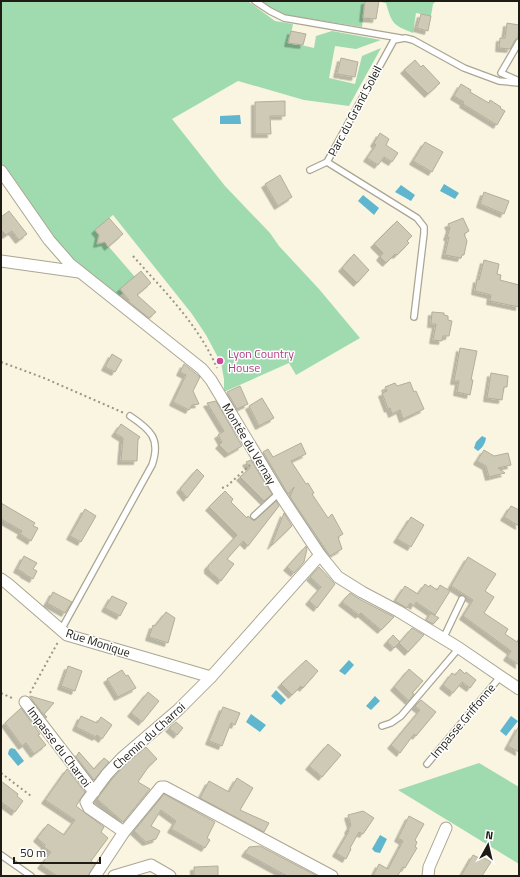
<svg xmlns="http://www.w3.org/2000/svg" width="520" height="877" font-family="'Titillium Web',sans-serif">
  <defs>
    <filter id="shadow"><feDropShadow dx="-3.5" dy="3.5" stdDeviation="0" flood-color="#0004"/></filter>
  </defs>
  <rect width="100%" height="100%" fill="#f9f5e0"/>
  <!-- green -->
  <g fill="#9fdbaf">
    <path d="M1 1H248L275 21 293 24 289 43 297 45V44L314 48 316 36 332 31 381 40 356 49 335 46 329 78 355 84 362 56 381 48 349 106 304 100 238 81 172 119 225 186 270 233 279 246 319 289 360 338 296 375 289 363 224 392V379L221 363 206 335 192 314 113 215 95 230 101 238 98 239V242L103 240 135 277 120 289 123 293 117 298 67 257 48 232 1 163Z"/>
    <path d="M260 1H365L362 27 279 14Z"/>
    <path d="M376 1H436L433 4 431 16 416 13 413 33C393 25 392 24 386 3Z"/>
    <path d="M479 763 519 787V864L398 790Z"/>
  </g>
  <!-- water -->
  <g fill="#5fb6ce">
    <path d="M240 115 241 124H220V116Z"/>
    <path d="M444 184 459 193 455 199 440 191Z"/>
    <path d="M401 185 415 195 411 201 395 192Z"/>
    <path d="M363 195 379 208 374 215 358 201Z"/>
    <path d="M482 436 486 438C485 444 482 448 478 451L474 448 476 442Z"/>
    <path d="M349 660 354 665 345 675 339 671Z"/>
    <path d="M276 690 286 700 281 705 271 696Z"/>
    <path d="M375 696 380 701 371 710 366 706Z"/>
    <path d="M251 714 266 725 260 732 246 722Z"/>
    <path d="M511 716 518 721 506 736 500 731Z"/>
    <path d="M11 748 15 749 24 761 18 766 8 754 9 750Z"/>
    <path d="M380 835 387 839 380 853 375 852 372 849Z"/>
  </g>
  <!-- building -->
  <g fill="#cfcab6" stroke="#b2ae9a" filter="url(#shadow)">
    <path d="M365 1H379L376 19 363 18Z"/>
    <path d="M421 14 431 16 428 31 417 28Z"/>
    <path d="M507 23 519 25 518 38 515 40 510 49 499 48 500 38H505Z"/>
    <path d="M291 31 306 34 303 45 288 43Z"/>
    <path d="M341 58 358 62 355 77 337 74Z"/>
    <path d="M415 60 421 67 423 65 440 83 428 94 404 70Z"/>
    <path d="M461 84 471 90 470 92 489 103 490 100 501 107 500 108 505 111 497 125 463 104 464 102 454 96Z"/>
    <path d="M285 101V116H270L271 134H255V102Z"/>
    <path d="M380 133 389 139 386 145 398 153 392 162 384 157 378 165 367 158 376 145 374 143Z"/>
    <path d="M425 142 443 152 432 172 413 161Z"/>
    <path d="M280 175 292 197 278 206 265 184Z"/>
    <path d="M484 192 509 201 504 214 480 204Z"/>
    <path d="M9 211 27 234 19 240 12 231 6 235 1 230V217Z"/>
    <path d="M109 218 123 234 108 247 105 242 97 244 99 235 95 230Z"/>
    <path d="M463 218 469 231 464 234 467 241 464 255H462L461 258 445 255 449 237H447L450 228 448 224Z"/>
    <path d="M397 221 412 236 407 241 409 243 397 255 395 254 386 263 380 257 383 253 374 244Z"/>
    <path d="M354 254 369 270 357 283 342 268Z"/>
    <path d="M484 260 499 264 497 274 501 275 500 280 519 285V307L490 301 491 295 475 291 477 279 479 280Z"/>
    <path d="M141 271 151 283 137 295 156 312 149 318 129 302V300L120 289Z"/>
    <path d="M432 312 444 313V315L448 316V320L452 321 449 336H443L442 341 433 340 436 324H431Z"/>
    <path d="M460 348 477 351 471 380H473L470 395 457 392 459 381H454Z"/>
    <path d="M112 354 122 360 115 372 105 367Z"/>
    <path d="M184 364 200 377 193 391 199 404 192 405 189 410 173 402 186 375 180 372Z"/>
    <path d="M491 373 508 376 507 387H504L502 400 487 398Z"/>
    <path d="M410 382 414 392 416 391 424 409 403 419 400 410 392 414 390 408 388 409 382 393 387 391 385 387 395 383 397 386Z"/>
    <path d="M240 386 248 404 237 409 227 392Z"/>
    <path d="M262 398 274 418 259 426 249 406Z"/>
    <path d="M216 401 242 446 228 454 219 445 222 442 218 435 224 431 207 403Z"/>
    <path d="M121 424 140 437 138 440 137 461H121L123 438 115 433Z"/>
    <path d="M301 443 306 454 291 461 306 484 308 483 314 493 312 494 328 518 332 514 343 534 338 537 342 549 330 556 290 497 294 487 288 494 263 452 268 449 273 457Z"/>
    <path d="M484 450 494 456 508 453 511 465 498 468 505 473 489 477 486 466 477 461Z"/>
    <path d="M251 460 272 494 264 501 240 477 250 468 246 462Z"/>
    <path d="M197 469 204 476 187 498 180 489Z"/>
    <path d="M225 491 233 499 231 502 247 518 248 516 254 521 276 501 279 506 248 546 243 541 227 559 234 564 221 581 208 570V566L237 535 209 507Z"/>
    <path d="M1 503 35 523 33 526 38 528 31 541 20 534 22 531 1 519Z"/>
    <path d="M511 506 519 510V526L504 517Z"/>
    <path d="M85 509 96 516 81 542 70 536Z"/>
    <path d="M284 513 292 526 271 546Z"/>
    <path d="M411 517 424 525 411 547 397 539Z"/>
    <path d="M306 546 307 549 304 562 294 573 287 567Z"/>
    <path d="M24 556 37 563 33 569 37 571 33 579 24 574V573L17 569Z"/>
    <path d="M468 557 496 574 485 591 494 597 484 613 508 629 505 634 517 642 519 638V665L507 657 511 651 463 616 473 600 451 586Z"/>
    <path d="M319 567 335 584 317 608 309 601 321 587 310 577Z"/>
    <path d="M425 584 429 587 430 585 437 590 440 585 450 591 435 615 416 602 414 606 410 603 407 608 395 601 405 586 418 594Z"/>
    <path d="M53 592 72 602 65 613 47 603Z"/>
    <path d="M350 593 361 600 394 617 381 630 361 613 359 615 342 602Z"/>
    <path d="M112 596 127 603 120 616 105 608Z"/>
    <path d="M166 612 175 618 168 643 149 637 153 625 155 626Z"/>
    <path d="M431 613 439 618 433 624 426 620Z"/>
    <path d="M412 628 424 635 408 652 399 643Z"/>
    <path d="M393 635 400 642 394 648 387 642Z"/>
    <path d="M306 660 318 671 303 688 301 686 292 695 281 684Z"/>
    <path d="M68 666 82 671 75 691 61 686Z"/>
    <path d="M409 669 423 681 412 693 414 694 409 701 394 687Z"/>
    <path d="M460 669 465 674 466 672 476 680 470 688 462 682 453 693 443 685 452 673 455 675Z"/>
    <path d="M122 670 126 676 128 675 136 688 118 697 107 679Z"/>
    <path d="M148 692 159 701 142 722 131 713Z"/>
    <path d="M30 696 54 703 44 714 47 717 46 718 30 697Z"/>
    <path d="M421 700 436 712 416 736 414 734 400 753 391 745 420 710 415 706Z"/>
    <path d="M223 707 240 713 235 725 231 723 222 746 209 741Z"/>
    <path d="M21 708 37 730 40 734 38 735 46 745 34 754 26 743 22 746 5 723Z"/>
    <path d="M81 716 97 723 101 717 112 725 102 739 97 735 96 737 76 727Z"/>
    <path d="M176 722 183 728 177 735 169 728Z"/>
    <path d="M519 726V752L508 746Z"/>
    <path d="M328 744 341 755 322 777 309 766Z"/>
    <path d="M146 747 157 759 149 766 138 782 150 789 123 822 97 799 112 779 127 763Z"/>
    <path d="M79 752 94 769 104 758 109 762 94 780 76 757Z"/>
    <path d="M67 769 85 792 76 806 104 827 101 832 108 838 91 861 95 864 88 876H57L41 865 51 852 44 847 45 845 37 838 48 824 64 835 75 820 45 800Z"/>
    <path d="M237 778 253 788 240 810 269 823 264 832 200 798 209 781 229 792Z"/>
    <path d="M1 781 18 794 17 796 23 801 15 812 1 802Z"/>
    <path d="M164 794 215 822 207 838 210 840 205 848 171 829 176 821 161 810 151 826 160 831 156 839 146 842 134 831Z"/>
    <path d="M363 811 374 818 363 834 359 832 350 848 351 849 346 859 336 853 349 831 348 830 351 825 348 815Z"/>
    <path d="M409 816 424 824 415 840 417 842 415 847 417 848 405 868 403 867 398 875 401 876H373L379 864 388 869 403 841 398 838Z"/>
    <path d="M260 846 317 876H287L245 853 249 847Z"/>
    <path d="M473 855 479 858 481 856 491 862 482 876H461Z"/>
    <path d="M218 866V876H194V867Z"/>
  </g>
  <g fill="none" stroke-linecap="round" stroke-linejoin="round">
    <defs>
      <g id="lane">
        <path d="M255 1 270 11 284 18 400 38"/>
        <path d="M519 81 501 73 519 42"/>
        <path d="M310 170 327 162"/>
        <path d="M414 317 424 233V227L417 218 327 162 394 40 405 38 413 40 464 68 499 81 519 83"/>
        <path d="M254 516 279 493"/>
        <path d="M61 630 152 465C161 439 151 430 130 416"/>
        <path d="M443 639 462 599"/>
        <path d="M382 726 391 723 401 716 459 648"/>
        <path d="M427 764 500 677"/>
        <path d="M1 855 31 876"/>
      </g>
      <g id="street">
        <path d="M1 171 49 240 70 264 202 369 211 380 279 493 320 555 338 577 362 592 398 611 459 648 519 689"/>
        <path d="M1 261 79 272"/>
        <path d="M320 555 211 677 178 710 122 758 107 774 86 802 89 808 124 832 161 787H165L332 876"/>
        <path d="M1 579 8 584 67 635 211 677"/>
        <path d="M25 702 94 792"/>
        <path d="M95 876 124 832"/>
        <path d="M114 876 151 865 170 876"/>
        <path d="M428 876 429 867 446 828"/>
      </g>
    </defs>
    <!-- lane casing -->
    <use href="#lane" stroke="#aba693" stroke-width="8"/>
    <!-- street casing -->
    <use href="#street" stroke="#aba693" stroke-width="13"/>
    <!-- path -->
    <g stroke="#9a9788" stroke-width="2" stroke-dasharray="2 3" stroke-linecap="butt">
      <path d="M133 256C164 291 198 324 217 368"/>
      <path d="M1 362 44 378 124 413"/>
      <path d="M222 488 227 486 250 465"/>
      <path d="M1 693 14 699"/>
      <path d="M30 693 58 642"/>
      <path d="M1 773 31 796"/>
    </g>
    <!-- lane -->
    <use href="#lane" stroke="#fff" stroke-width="5.5"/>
    <!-- street -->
    <use href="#street" stroke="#fff" stroke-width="11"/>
  </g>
  <!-- markers -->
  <circle fill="#d1479c" stroke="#fff" stroke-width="1.5" cx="220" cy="361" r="4"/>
  <g text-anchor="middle" stroke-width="3" stroke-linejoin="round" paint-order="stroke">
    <!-- street labels -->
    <g font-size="12" fill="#1e1c14" stroke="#fff">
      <text transform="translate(355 111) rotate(-62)" y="4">Parc du Grand Soleil</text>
      <text transform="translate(249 444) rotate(59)" y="4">Montée du Vernay</text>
      <text transform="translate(98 643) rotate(18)" y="4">Rue Monique</text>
      <text transform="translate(463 721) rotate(-50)" y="4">Impasse Griffonne</text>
      <text transform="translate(149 736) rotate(-42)" y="4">Chemin du Charroi</text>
      <text transform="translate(59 747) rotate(53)" y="4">Impasse du Charroi</text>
    </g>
    <!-- hotel labels -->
    <g font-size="12" fill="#b23c85" stroke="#fff" text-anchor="start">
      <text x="228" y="358">Lyon Country<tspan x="228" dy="14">House</tspan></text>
    </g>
  </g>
  <!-- border -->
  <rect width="520" height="877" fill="none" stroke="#1e1c14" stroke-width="4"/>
  <!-- north arrow -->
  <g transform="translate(488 845) rotate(8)" stroke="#ffffff" stroke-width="3" paint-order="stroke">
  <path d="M0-3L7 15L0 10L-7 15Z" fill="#1e1c14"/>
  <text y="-6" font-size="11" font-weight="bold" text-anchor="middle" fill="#1e1c14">N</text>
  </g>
  <!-- scale -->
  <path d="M14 857v6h86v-6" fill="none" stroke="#1e1c14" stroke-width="2"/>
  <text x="20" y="857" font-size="12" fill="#1e1c14" stroke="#ffffff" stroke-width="3" paint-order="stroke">50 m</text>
</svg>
